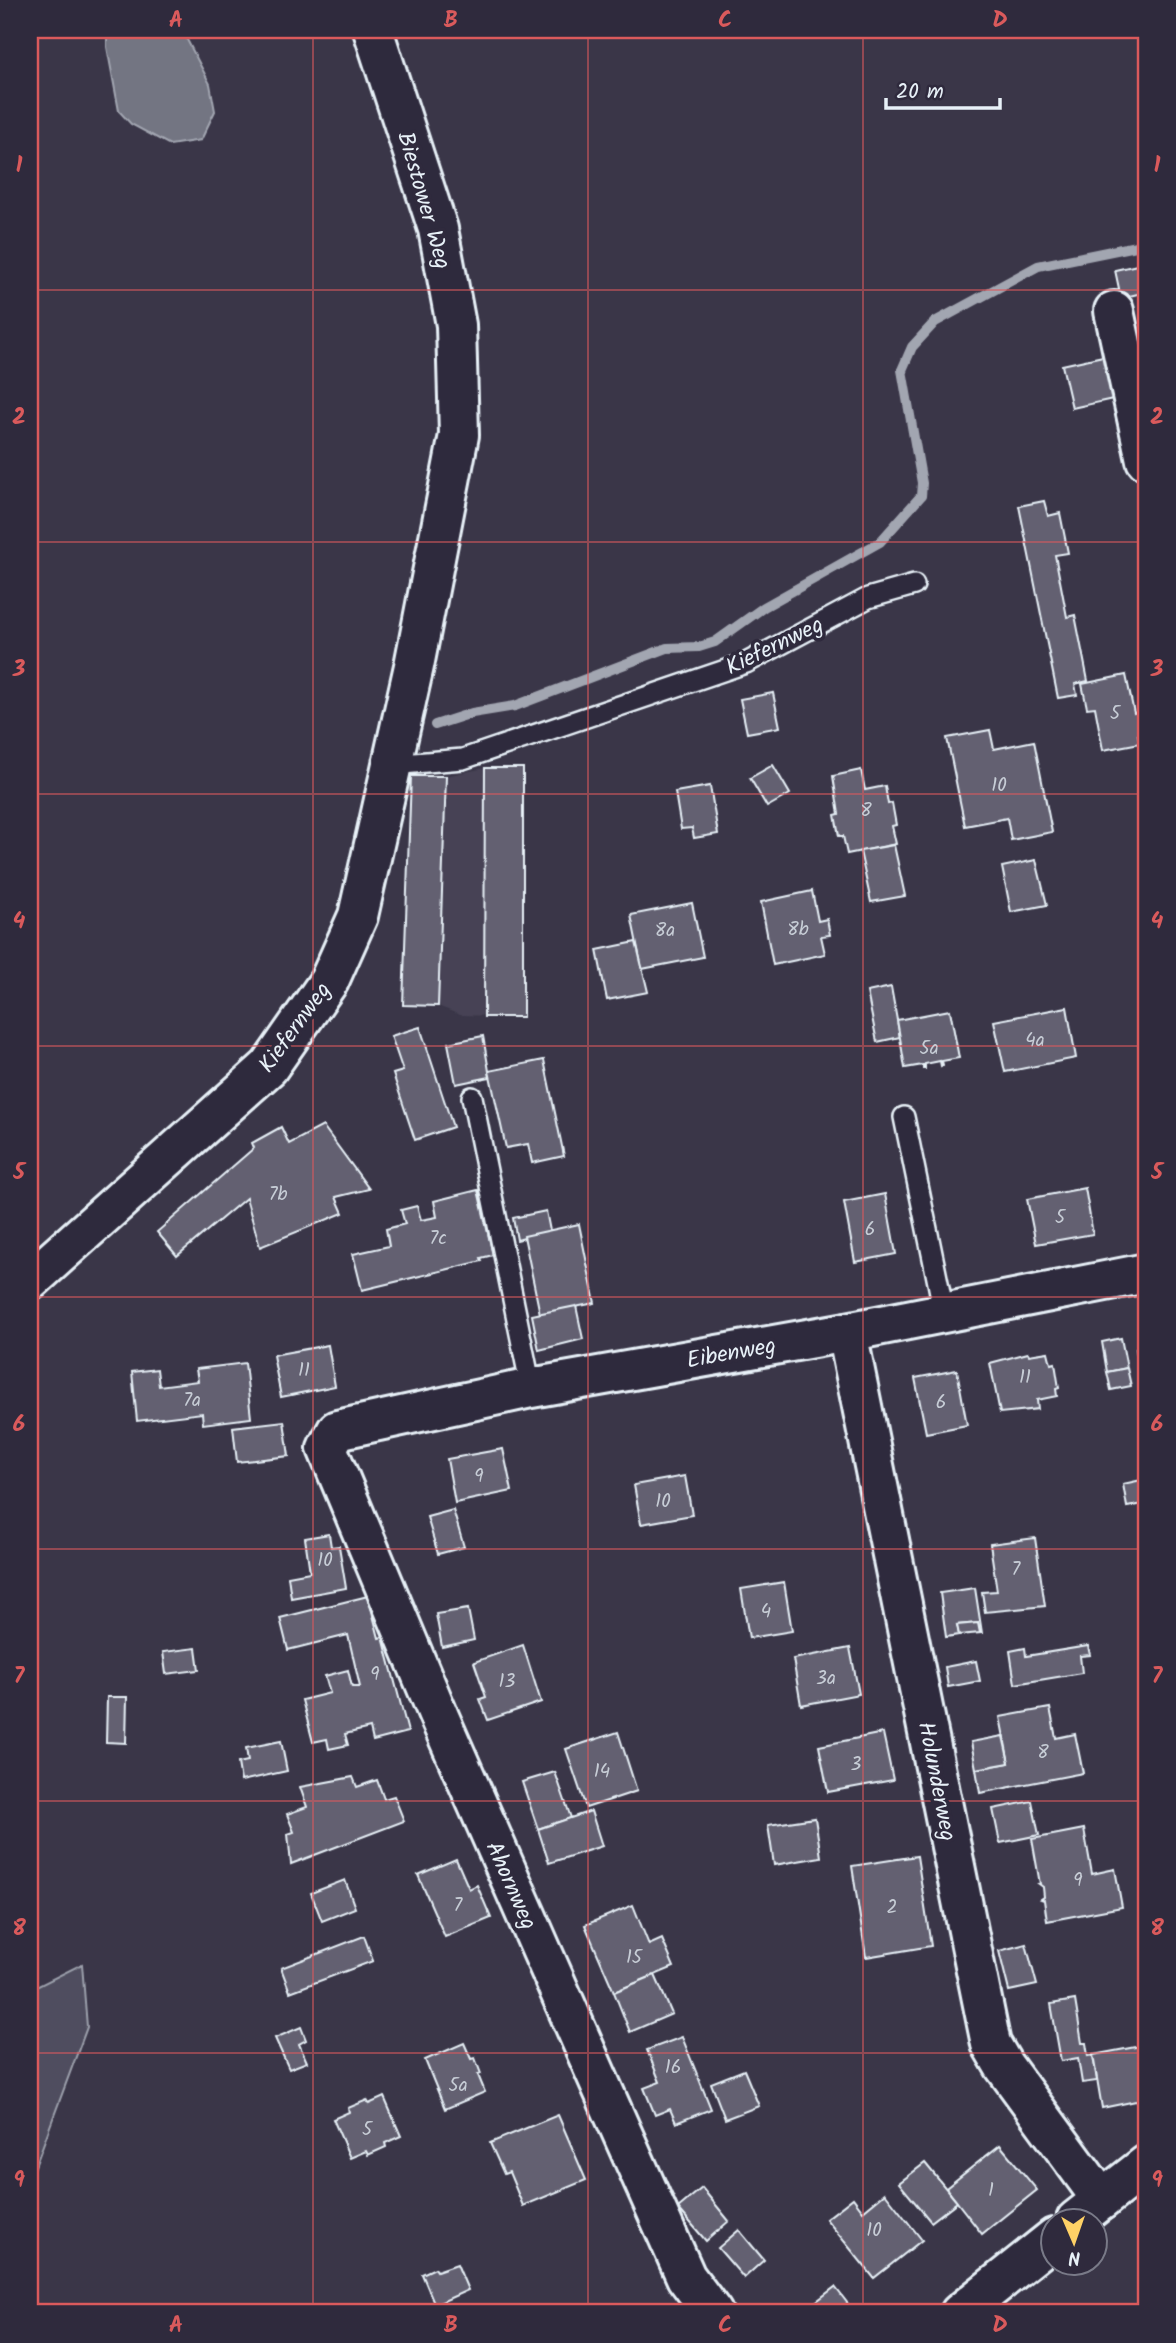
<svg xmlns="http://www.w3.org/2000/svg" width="1176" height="2343" font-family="Kalam,sans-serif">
  <rect width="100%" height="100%" fill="#3a3648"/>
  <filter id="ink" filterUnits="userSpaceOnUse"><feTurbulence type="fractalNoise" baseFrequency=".0143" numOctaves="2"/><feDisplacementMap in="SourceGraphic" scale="14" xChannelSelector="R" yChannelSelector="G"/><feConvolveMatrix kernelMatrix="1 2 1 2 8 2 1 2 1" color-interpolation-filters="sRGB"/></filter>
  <g filter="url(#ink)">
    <!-- built -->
    <path fill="#464354" d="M485 768H523V1017L460 1015 438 1006 403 1005 411 776H446Z"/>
    <!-- green -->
    <path fill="#504e5f" stroke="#9ca0ac" stroke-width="2" d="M82 1964 87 2027 30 2180V1990Z"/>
    <!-- water -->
    <path fill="#737482" stroke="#a2a6b1" stroke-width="2" d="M107 30H182L210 84 215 111 201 140 170 145 131 124 119 111 107 47Z"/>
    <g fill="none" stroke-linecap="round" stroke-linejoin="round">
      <!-- stream -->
      <path stroke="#a2a6b1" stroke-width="10" d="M435 725 472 713 515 706 667 648 699 647 715 642 764 607 880 542 921 496 922 483 902 370 912 347 935 322 1038 266 1146 244"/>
    </g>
    <!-- building -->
    <g fill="#636171" stroke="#e8f1f8" stroke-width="2">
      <path d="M1146 263V292L1121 298 1115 270Z"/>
      <path d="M1103 356 1113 399 1072 408 1062 365Z"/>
      <path d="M1044 501 1048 516 1060 513 1068 553 1055 555 1067 617 1075 615 1088 681 1075 684 1077 695 1058 698 1019 506Z"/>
      <path d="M1126 675 1134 713 1146 711V734L1138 735 1140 743 1103 750 1095 707 1087 708 1082 684Z"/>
      <path d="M773 693 780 727 747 733 740 699Z"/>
      <path d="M990 730 994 749 1034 741 1052 832 1011 840 1007 818 965 826 947 738Z"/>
      <path d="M773 765 790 794 767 807 750 778Z"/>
      <path d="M485 768H523V1017H484Z"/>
      <path d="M861 770 865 790 885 786 888 804 892 803 896 825 892 826 896 844 847 854 843 836H839L835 815 839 814 833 776Z"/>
      <path d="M411 776H446L438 1006 403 1005Z"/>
      <path d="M710 786 718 834 694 838 692 828 681 829 675 792Z"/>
      <path d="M894 845 905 896 871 902 860 851Z"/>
      <path d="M1036 860 1047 905 1011 912 1002 867Z"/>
      <path d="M812 891 818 921 827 919 830 935 821 936 825 954 773 965 761 902Z"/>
      <path d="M692 903 703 957 642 969 631 915Z"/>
      <path d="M636 942 648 992 607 1000 597 950Z"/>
      <path d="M891 987 900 1037 877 1042 867 992Z"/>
      <path d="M1067 1007 1076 1058 1005 1072 994 1021Z"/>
      <path d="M950 1010 959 1058 942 1061 943 1065 941 1066 940 1061 925 1064V1069H923V1065L905 1068 897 1020Z"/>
      <path d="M420 1027 453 1127 415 1140 393 1074 403 1071 391 1036Z"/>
      <path d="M483 1036 490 1077 456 1084 448 1043Z"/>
      <path d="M544 1060 564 1156 532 1163 528 1144 506 1148 489 1071Z"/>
      <path d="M323 1126 369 1189 336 1197 343 1213 260 1247 246 1198 177 1256 157 1232 254 1148 252 1143 281 1127 289 1144Z"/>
      <path d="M1085 1188 1093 1234 1036 1244 1027 1199Z"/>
      <path d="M478 1190 493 1255 481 1258 482 1261 362 1290 353 1254 389 1246 386 1229 405 1224 401 1210 417 1206 421 1220 437 1217 434 1201Z"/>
      <path d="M885 1194 896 1254 855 1262 844 1202Z"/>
      <path d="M546 1211 550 1231 517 1240 513 1218Z"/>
      <path d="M579 1224 595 1303 540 1314 524 1236Z"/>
      <path d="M576 1306 583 1339 539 1350 532 1315Z"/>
      <path d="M1121 1338 1127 1368 1107 1372 1102 1342Z"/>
      <path d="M328 1345 335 1386 281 1397 273 1355Z"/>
      <path d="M1146 1347V1396H1144L1136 1349Z"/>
      <path d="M1048 1352 1051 1364 1055 1363 1059 1388 1056 1389 1057 1396 1037 1400 1038 1409 1000 1413 990 1363 1028 1353 1029 1355Z"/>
      <path d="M245 1363 251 1418 203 1424 202 1413 137 1421 132 1372 157 1369 159 1386 198 1381 196 1369Z"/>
      <path d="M1127 1368 1131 1386 1111 1390 1107 1372Z"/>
      <path d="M957 1370 967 1425 926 1433 915 1378Z"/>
      <path d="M284 1421 289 1456 237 1462 233 1427Z"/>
      <path d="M503 1449 512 1491 455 1503 447 1459Z"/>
      <path d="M685 1476 692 1515 641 1524 634 1485Z"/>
      <path d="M1146 1479V1515L1144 1504 1127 1507 1123 1484Z"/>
      <path d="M453 1510 464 1547 438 1554 427 1517Z"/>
      <path d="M329 1534 331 1547 339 1546 346 1588 291 1598 288 1576 310 1572 305 1538Z"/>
      <path d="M1035 1538 1045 1606 985 1612 982 1592 997 1591 990 1544Z"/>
      <path d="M784 1582 792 1631 749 1638 741 1589Z"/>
      <path d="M975 1588 982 1633H980L978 1623 957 1625 959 1635 946 1637 940 1593Z"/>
      <path d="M368 1596 379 1638 383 1637 408 1732 373 1741 370 1728 345 1734 348 1745 329 1749 327 1739 313 1742 302 1700 330 1693 325 1676 348 1670 352 1687H360L348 1635 288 1650 280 1618Z"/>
      <path d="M468 1609 474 1640 442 1647 436 1614Z"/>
      <path d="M978 1623 980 1633 959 1635 957 1625Z"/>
      <path d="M523 1645 541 1702 488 1720 480 1699 486 1697 474 1662Z"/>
      <path d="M1088 1646 1090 1655 1080 1656 1082 1673 1015 1684 1010 1651 1025 1648 1026 1656Z"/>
      <path d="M196 1648 199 1670 166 1674 163 1652Z"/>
      <path d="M850 1648 859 1694 801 1705 793 1659Z"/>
      <path d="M976 1661 980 1681 948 1687 945 1667Z"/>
      <path d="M107 1697H127L126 1743 106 1742Z"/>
      <path d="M1050 1708 1056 1738 1075 1734 1083 1773 980 1793 976 1769 1009 1763 1000 1717Z"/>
      <path d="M618 1732 637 1791 586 1808 566 1749Z"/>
      <path d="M883 1733 893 1780 828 1792 819 1746Z"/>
      <path d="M1003 1736 1009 1763 976 1769 971 1742Z"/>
      <path d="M281 1741 287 1771 241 1781 238 1763 248 1761 246 1748Z"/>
      <path d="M555 1772 571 1818 538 1829 522 1782Z"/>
      <path d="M353 1777 357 1787 377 1780 384 1799 394 1796 404 1821 291 1864 288 1834 294 1832 287 1814 307 1807 300 1787Z"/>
      <path d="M1032 1801 1039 1835 1000 1843 993 1809Z"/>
      <path d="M591 1811 602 1846 549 1863 538 1829Z"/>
      <path d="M815 1818 821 1857 774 1865 768 1825Z"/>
      <path d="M1084 1829 1092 1874 1115 1869 1122 1907 1047 1921 1044 1900 1041 1899 1044 1897 1043 1887 1039 1884H1040L1032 1839Z"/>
      <path d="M917 1856 931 1946 866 1957 852 1866Z"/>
      <path d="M456 1859 469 1889 477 1885 491 1918 445 1937 418 1875Z"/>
      <path d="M345 1880 355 1908 322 1921 311 1893Z"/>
      <path d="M633 1905 649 1945 662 1939 674 1967 614 1992 585 1925Z"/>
      <path d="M364 1936 373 1961 290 1992 281 1968Z"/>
      <path d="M1026 1944 1037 1985 1009 1991 999 1951Z"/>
      <path d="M655 1975 672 2014 630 2032 614 1992Z"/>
      <path d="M1075 2000 1082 2043H1086L1088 2056 1093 2055 1097 2081 1082 2083 1078 2058 1061 2061 1051 2004Z"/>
      <path d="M301 2027 306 2040 299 2044 307 2062 289 2069 275 2038Z"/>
      <path d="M682 2037 711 2109 676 2123 670 2109 655 2115 644 2088 660 2082 647 2050Z"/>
      <path d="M464 2043 471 2059 475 2058 481 2074 478 2075 485 2092 445 2109 425 2060Z"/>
      <path d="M1146 2045V2099L1102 2108 1093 2055Z"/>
      <path d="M744 2070 759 2106 725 2119 711 2083Z"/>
      <path d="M384 2097 401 2136 385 2143 386 2147 368 2155 366 2151 350 2158 333 2119 349 2112 348 2108 367 2100 369 2104Z"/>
      <path d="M558 2115 586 2180 523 2206 509 2172 504 2174 490 2143Z"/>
      <path d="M1000 2145 1037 2190 982 2234 946 2188Z"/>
      <path d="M925 2163 957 2202 931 2222 899 2183Z"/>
      <path d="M702 2188 729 2221 706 2241 678 2208Z"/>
      <path d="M885 2193 922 2240 874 2278 826 2219 853 2198 863 2211Z"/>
      <path d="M739 2230 764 2260 744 2278 718 2248Z"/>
      <path d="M457 2264 468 2290 435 2305 422 2274 435 2268 437 2271Z"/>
      <path d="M835 2287 855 2313H801Z"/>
    </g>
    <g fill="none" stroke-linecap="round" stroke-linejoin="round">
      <defs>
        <g id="lane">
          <path d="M390 765 463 759 746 663 868 598 914 585"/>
          <path d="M472 1097 531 1388"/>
          <path d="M904 1117 944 1312"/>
        </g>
        <g id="street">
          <path d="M1114 311 1146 460"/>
          <path d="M30 1281 269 1067 329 981 358 916 414 666 459 435 456 325 438 229 373 30"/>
          <path d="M847 1332 991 2044 1004 2066 1102 2200"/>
          <path d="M1076 2220 1146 2165"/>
          <path d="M713 2313 686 2277 599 2081 440 1719 327 1448 337 1430 531 1388 847 1332 1146 1273"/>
          <path d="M960 2313 1054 2238"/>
        </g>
      </defs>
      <!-- lane casing -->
      <use href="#lane" stroke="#e8f1f8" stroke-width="24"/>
      <!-- street casing -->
      <use href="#street" stroke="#e8f1f8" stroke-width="44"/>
      <!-- lane -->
      <use href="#lane" stroke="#2f2a3d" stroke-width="19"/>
      <!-- street -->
      <use href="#street" stroke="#2f2a3d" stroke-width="38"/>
    </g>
  </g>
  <!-- grid -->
  <path fill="none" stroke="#da5a5c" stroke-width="2" stroke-opacity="0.55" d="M313 30V2313M588 30V2313M863 30V2313M30 290H1146M30 542H1146M30 794H1146M30 1046H1146M30 1297H1146M30 1549H1146M30 1801H1146M30 2053H1146"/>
  <g text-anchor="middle" stroke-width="7" stroke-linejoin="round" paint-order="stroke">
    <!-- number labels -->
    <g font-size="19" fill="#c7cdd6">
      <text x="1115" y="719">5</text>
      <text x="999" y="791">10</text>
      <text x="866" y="816">8</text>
      <text x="798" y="935">8b</text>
      <text x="665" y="936">8a</text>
      <text x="1035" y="1046">4a</text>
      <text x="929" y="1054">5a</text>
      <text x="278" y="1200">7b</text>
      <text x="1060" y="1223">5</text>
      <text x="870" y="1235">6</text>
      <text x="438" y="1244">7c</text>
      <text x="304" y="1376">11</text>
      <text x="1025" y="1383">11</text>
      <text x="192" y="1406">7a</text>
      <text x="941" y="1408">6</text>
      <text x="479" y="1482">9</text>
      <text x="663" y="1507">10</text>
      <text x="325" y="1566">10</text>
      <text x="1016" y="1575">7</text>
      <text x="766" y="1617">4</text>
      <text x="375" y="1680">9</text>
      <text x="826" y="1684">3a</text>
      <text x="507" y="1687">13</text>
      <text x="1043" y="1758">8</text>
      <text x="856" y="1770">3</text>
      <text x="602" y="1777">14</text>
      <text x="1078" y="1886">9</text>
      <text x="458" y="1911">7</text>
      <text x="892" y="1913">2</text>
      <text x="634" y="1963">15</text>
      <text x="673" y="2073">16</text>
      <text x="458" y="2091">5a</text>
      <text x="367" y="2135">5</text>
      <text x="991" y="2196">1</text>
      <text x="874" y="2236">10</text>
    </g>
    <!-- street labels -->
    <g font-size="23" fill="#e8f1f8" stroke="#2f2a3d">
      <text transform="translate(425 200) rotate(74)" y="8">Biestower Weg</text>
      <text transform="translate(774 645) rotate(-26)" y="8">Kiefernweg</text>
      <text transform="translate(294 1027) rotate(-54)" y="8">Kiefernweg</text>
      <text transform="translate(731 1352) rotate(-10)" y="8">Eibenweg</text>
      <text transform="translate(938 1781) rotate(79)" y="8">Holunderweg</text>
      <text transform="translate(512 1885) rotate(66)" y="8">Ahornweg</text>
    </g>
  </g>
  <!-- margin -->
  <rect width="1176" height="2343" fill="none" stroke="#2f2a3d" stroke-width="77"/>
  <!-- north arrow -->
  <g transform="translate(1074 2242) rotate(178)"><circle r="33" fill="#2f2a3d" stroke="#797a88" stroke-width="2"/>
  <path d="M0-5L12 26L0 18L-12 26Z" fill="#ffd166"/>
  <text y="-10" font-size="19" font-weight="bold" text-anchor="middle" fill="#e8f1f8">N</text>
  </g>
  <!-- scale -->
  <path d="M886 98v10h114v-10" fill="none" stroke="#e8f1f8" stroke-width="3.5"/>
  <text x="896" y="98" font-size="21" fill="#e8f1f8" stroke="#2f2a3d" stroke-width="5" paint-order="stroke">20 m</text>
  <rect x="38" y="38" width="1100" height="2266" fill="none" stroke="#da5a5c" stroke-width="2.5"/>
  <g font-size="23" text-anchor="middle" font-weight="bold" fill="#da5a5c">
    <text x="176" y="27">A</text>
    <text x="451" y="27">B</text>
    <text x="725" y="27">C</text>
    <text x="1000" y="27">D</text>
    <text x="19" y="172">1</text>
    <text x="1157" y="172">1</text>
    <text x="19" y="424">2</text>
    <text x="1157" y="424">2</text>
    <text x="19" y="676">3</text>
    <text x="1157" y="676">3</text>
    <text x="19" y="928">4</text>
    <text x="1157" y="928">4</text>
    <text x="19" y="1179">5</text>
    <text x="1157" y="1179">5</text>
    <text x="19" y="1431">6</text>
    <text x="1157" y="1431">6</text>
    <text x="19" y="1683">7</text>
    <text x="1157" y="1683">7</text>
    <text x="19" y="1935">8</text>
    <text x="1157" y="1935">8</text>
    <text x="19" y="2187">9</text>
    <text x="1157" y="2187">9</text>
    <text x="176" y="2332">A</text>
    <text x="451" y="2332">B</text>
    <text x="725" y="2332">C</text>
    <text x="1000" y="2332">D</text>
  </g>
</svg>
